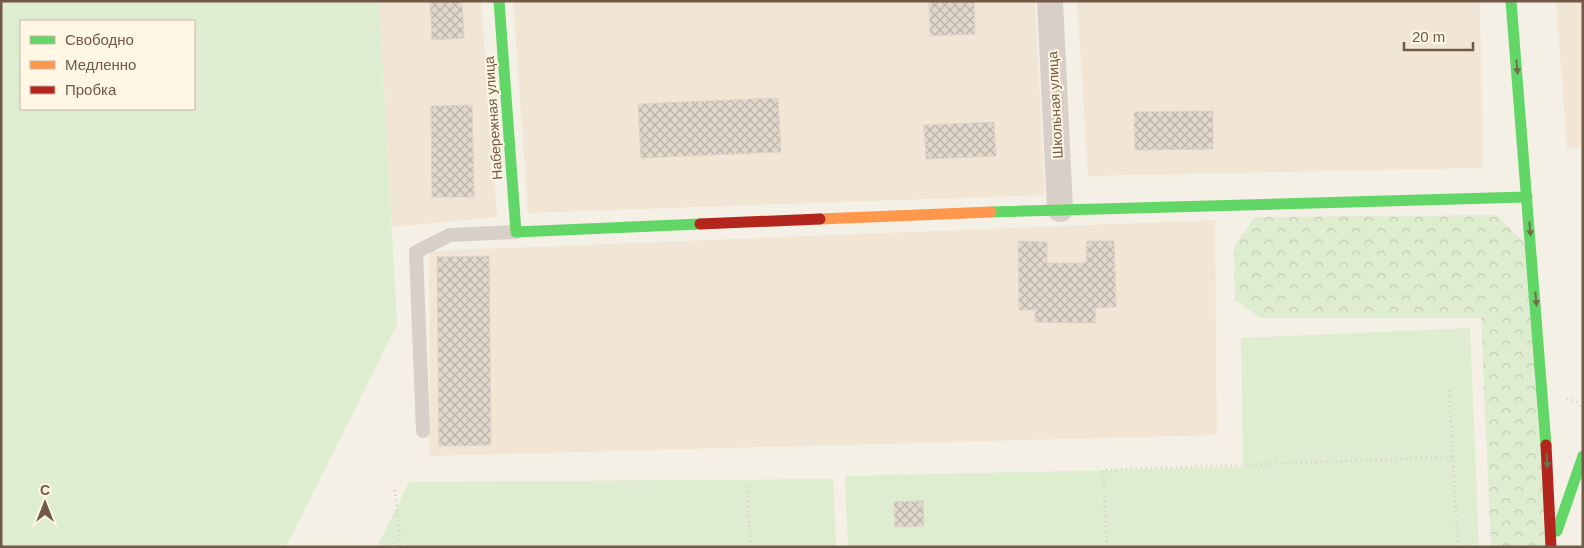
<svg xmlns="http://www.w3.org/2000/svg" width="1584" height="548" font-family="Helvetica,sans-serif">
  <defs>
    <pattern id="forest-crowns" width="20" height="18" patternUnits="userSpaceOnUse" patternTransform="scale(1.25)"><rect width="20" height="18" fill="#deeccf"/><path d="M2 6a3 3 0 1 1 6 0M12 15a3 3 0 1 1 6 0" fill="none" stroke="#c2ccb3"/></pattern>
    <pattern id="building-cross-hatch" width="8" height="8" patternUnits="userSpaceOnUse" patternTransform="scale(1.25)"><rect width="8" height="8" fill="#e1d8cd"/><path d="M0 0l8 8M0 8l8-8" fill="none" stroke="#bbb2a8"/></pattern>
  </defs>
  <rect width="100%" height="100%" fill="#f5f0e5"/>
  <!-- residential -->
  <g fill="#f1e6d5">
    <path d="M379 1H481L497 217 392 227Z"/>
    <path d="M513 1H1035L1045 195 528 213Z"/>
    <path d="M1077 1H1480L1483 168 1088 176Z"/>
    <path d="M1556 1H1583V147L1567 149Z"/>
    <path d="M1215 220 1217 435 430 456 429 251Z"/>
  </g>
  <!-- green -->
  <g fill="#deeccf" fill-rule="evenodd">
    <path d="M1 1H379L397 324 286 547H1ZM21 21H194V109H21Z"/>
    <path d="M1470 328 1479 547H848L845 476 1243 467 1241 338Z"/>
    <path d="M833 479 836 547H377L409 482Z"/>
  </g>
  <!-- forest -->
  <path fill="url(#forest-crowns)" d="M1497 215 1532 251 1551 547H1491L1481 318H1261L1235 300 1234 246 1255 217Z"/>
  <!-- building -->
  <g fill="url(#building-cross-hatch)" stroke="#ded3c7">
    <path d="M430 1H462L464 38 432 40Z"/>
    <path d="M929 1H974L975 34 930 36Z"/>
    <path d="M778 98 781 152 641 158 638 104Z"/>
    <path d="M472 105 474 197H432L431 106Z"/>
    <path d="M1213 111V149L1135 150 1134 112Z"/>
    <path d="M994 122 996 156 926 159 924 125Z"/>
    <path d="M1018 241 1047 242V263H1086L1087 241H1114L1116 307 1095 308 1096 323 1035 322V310H1019Z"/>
    <path d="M489 256 491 445 439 446 437 257Z"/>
    <path d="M923 501 924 526 895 527 894 502Z"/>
  </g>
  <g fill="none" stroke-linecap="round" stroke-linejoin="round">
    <!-- path -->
    <g stroke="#d7cfc8" stroke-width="3" stroke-dasharray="1 4" stroke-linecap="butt">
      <path d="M1449 391 1458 547"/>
      <path d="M1567 399 1576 401 1583 409"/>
      <path d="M747 486 751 547"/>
      <path d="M395 490 400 547"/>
      <path d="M1107 547 1103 470 1453 457"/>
    </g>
    <!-- lane -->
    <path stroke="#d7cfc8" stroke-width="14" d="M423 431 416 252 450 235 516 232"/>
    <!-- street -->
    <path stroke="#d7cfc8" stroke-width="26" d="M1050 1 1060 209"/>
    <!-- fast -->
    <g stroke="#63d668" stroke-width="11">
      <path d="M499 1 516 232 700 224"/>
      <path d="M1511 1 1546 445"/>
      <path d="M991 212 1527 197"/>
      <path d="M1557 531 1583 456"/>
    </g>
    <!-- slow -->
    <path stroke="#ff974d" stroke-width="11" d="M820 219 991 212"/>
    <!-- jam -->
    <g stroke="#b3261e" stroke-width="11">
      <path d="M700 224 820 219"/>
      <path d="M1546 445 1551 547"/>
    </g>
  </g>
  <!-- one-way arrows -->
  <defs><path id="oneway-solid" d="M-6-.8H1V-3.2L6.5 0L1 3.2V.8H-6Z" transform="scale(1.25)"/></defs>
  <g fill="#6f714d">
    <use href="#oneway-solid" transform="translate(1517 67) rotate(85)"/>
    <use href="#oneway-solid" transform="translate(1530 229) rotate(85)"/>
    <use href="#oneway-solid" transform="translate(1536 299) rotate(85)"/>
    <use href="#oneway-solid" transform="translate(1547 461) rotate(87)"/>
  </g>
  <g text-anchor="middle" stroke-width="4" stroke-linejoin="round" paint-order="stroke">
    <!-- street labels -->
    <g font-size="14" fill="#725846" stroke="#fff6e4">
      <text transform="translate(1055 105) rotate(-93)" y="5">Школьная улица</text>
      <text transform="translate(493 118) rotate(-94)" y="5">Набережная улица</text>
    </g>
  </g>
  <!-- border -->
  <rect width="1584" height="548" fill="none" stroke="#725846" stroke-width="5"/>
  <!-- legend -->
  <rect x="20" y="20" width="175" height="90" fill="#fff6e4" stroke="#c7b7a5"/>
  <rect x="30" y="36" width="25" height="8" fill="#63d668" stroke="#c7b7a5"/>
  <text x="65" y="45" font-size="15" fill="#725846">Свободно</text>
  <rect x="30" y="61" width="25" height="8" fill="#ff974d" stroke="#c7b7a5"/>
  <text x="65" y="70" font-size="15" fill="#725846">Медленно</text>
  <rect x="30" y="86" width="25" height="8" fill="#b3261e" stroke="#c7b7a5"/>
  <text x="65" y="95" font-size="15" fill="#725846">Пробка</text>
  <!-- north arrow -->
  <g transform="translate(45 503)" stroke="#fff6e4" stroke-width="4" paint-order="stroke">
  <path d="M0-4L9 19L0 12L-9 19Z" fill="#725846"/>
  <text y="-8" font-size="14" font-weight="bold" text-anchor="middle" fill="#725846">С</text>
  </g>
  <!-- scale -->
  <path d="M1404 42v8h69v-8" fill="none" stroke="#725846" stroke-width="2.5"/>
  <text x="1412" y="42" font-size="15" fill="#725846" stroke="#fff6e4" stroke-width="4" paint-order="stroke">20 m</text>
</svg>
